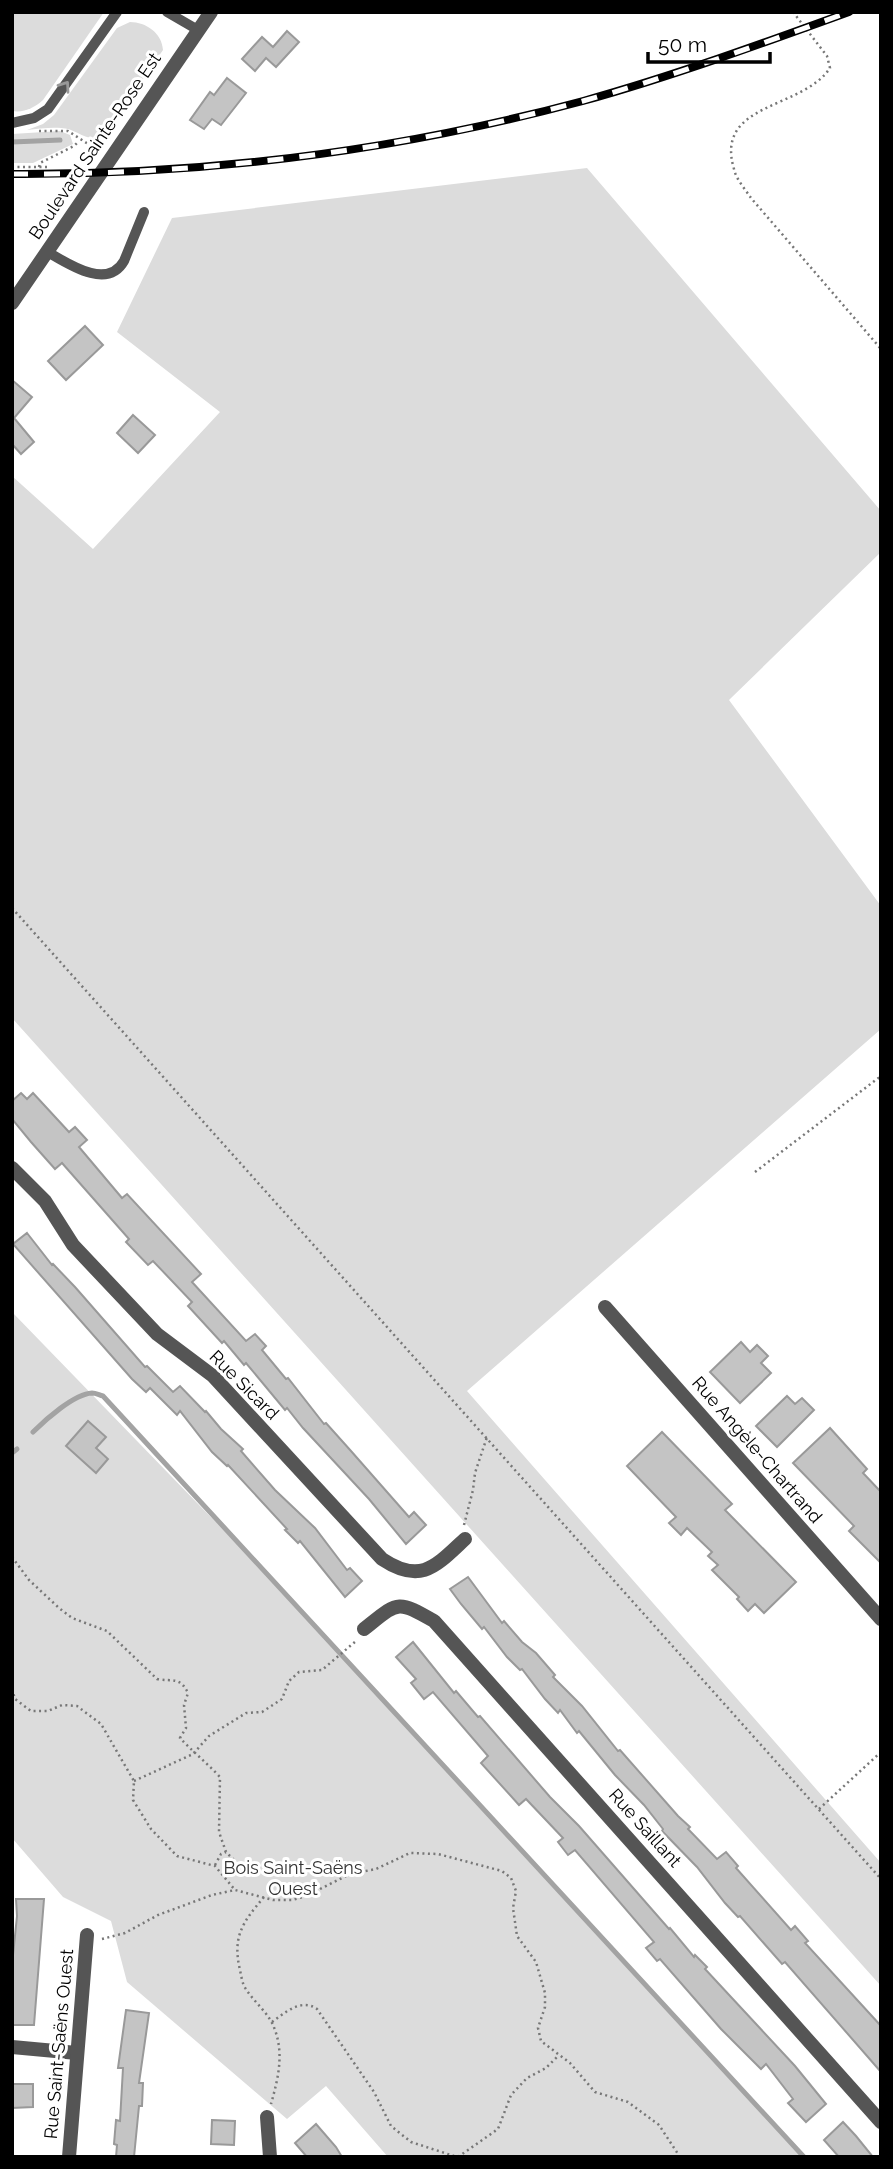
<svg xmlns="http://www.w3.org/2000/svg" width="893" height="2169" font-family="Raleway,sans-serif">
  <rect width="100%" height="100%" fill="#fff"/>
  <!-- green -->
  <g fill="#dcdcdc">
    <path d="M12 12H104L43 100C34 108 24 113 12 111Z"/>
    <path d="M130 22C146 22 162 33 163 50L109 128 106 127 102 134 103 135C88 145 77 128 61 128 50 127 38 129 27 130L43 124 54 115 117 28Z"/>
    <path d="M60 131 70 135 73 144 33 163H12V134Z"/>
    <path d="M587 168 881 511V552L729 700 881 906V1029L467 1391 881 1863V1986L12 1018V476L93 549 220 412 117 332 172 218Z"/>
    <path d="M12 1312 329 1639 802 2157H388L326 2086 287 2119 127 1982 111 1921 63 1897 12 1838Z"/>
  </g>
  <g fill="none" stroke-linecap="round" stroke-linejoin="round">
    <!-- stream -->
    <g stroke="#a3a3a3" stroke-width="5">
      <path d="M12 142 60 140"/>
      <path d="M33 1432C45 1420 74 1394 92 1393 96 1393 99 1395 103 1396L804 2157"/>
      <path d="M12 1453 17 1449"/>
    </g>
  </g>
  <!-- building -->
  <g fill="#c4c4c4" stroke="#999" stroke-width="2">
    <path d="M287 31 299 42 276 67 266 58 255 71 242 59 262 37 273 47Z"/>
    <path d="M227 78 246 93 221 125 212 119 204 129 190 120 210 92 214 95Z"/>
    <path d="M85 326 103 345 66 380 48 361Z"/>
    <path d="M12 380 32 397 14 418 34 442 21 454 12 444Z"/>
    <path d="M133 415 155 435 138 453 117 433Z"/>
    <path d="M21 1093 27 1099 33 1093 69 1132 75 1127 87 1140 79 1147 122 1198 127 1194 201 1274 192 1282 246 1341 255 1334 266 1346 262 1350 286 1379 288 1378 324 1424 326 1423 351 1451 409 1517 414 1512 426 1525 406 1544 369 1499 303 1428 287 1408 285 1410 246 1363 244 1365 224 1341 222 1343 188 1306 192 1302 153 1261 148 1265 126 1242 129 1239 62 1163 55 1169 31 1142 12 1119V1101Z"/>
    <path d="M27 1233 52 1265 53 1264 75 1287 145 1367 147 1366 173 1392 180 1386 205 1412 206 1411 221 1429 243 1449 241 1451 275 1490 315 1528 347 1570 350 1568 362 1581 345 1597 300 1541 298 1543 285 1530 287 1529 228 1465 227 1466 212 1452 180 1411 177 1415 150 1388 146 1392 132 1379 13 1244Z"/>
    <path d="M741 1342 750 1352 757 1345 768 1356 761 1363 771 1373 740 1403 710 1372Z"/>
    <path d="M787 1396 795 1404 802 1398 814 1410 777 1447 756 1426Z"/>
    <path d="M88 1421 106 1437 96 1448 108 1459 96 1473 66 1446Z"/>
    <path d="M830 1428 867 1469 863 1473 881 1492V1563L849 1531 854 1526 793 1463Z"/>
    <path d="M662 1432 732 1504 725 1510 796 1582 764 1613 755 1604 748 1611 737 1599 739 1597 712 1570 718 1565 708 1556 712 1552 687 1528 681 1535 669 1523 676 1517 627 1466Z"/>
    <path d="M468 1577 502 1623 504 1621 522 1642 536 1653 555 1675 553 1677 582 1706 618 1751 620 1750 678 1816 690 1827 688 1829 717 1859 726 1852 738 1866 736 1868 791 1930 795 1926 808 1941 805 1943 881 2026V2072L785 1962 782 1964 740 1916 738 1917 725 1903 697 1867 662 1831 663 1829 644 1805 615 1775 579 1731 577 1733 560 1710 558 1713 545 1699 522 1669 520 1670 507 1657 484 1627 482 1629 461 1604 450 1589Z"/>
    <path d="M413 1642 454 1693 456 1691 478 1717 480 1716 550 1797 579 1826 669 1929 670 1928 694 1957 695 1955 707 1967 705 1969 795 2066 826 2104 806 2122 788 2103 793 2099 766 2064 761 2069 721 2029 660 1959 657 1961 646 1948 654 1942 575 1850 568 1855 558 1842 563 1838 526 1799 519 1805 481 1763 488 1756 433 1692 424 1699 411 1683 416 1679 396 1657Z"/>
    <path d="M16 1899H44L34 2025H12V1965L17 1916Z"/>
    <path d="M126 2010 149 2013 139 2083H143L142 2106H139L134 2157H116L117 2145 114 2144 116 2120 120 2121 123 2068H118Z"/>
    <path d="M12 2084H33V2107L12 2108Z"/>
    <path d="M212 2120 235 2121 234 2145 211 2144Z"/>
    <path d="M843 2122 856 2136 873 2157H839L824 2140Z"/>
    <path d="M316 2124 336 2147 342 2157H307L295 2143Z"/>
  </g>
  <g fill="none" stroke-linecap="round" stroke-linejoin="round">
    <!-- path -->
    <g stroke="#777" stroke-width="2.5" stroke-dasharray="2 3.5" stroke-linecap="butt">
      <path d="M793 12 827 56 830 68C802 110 714 102 734 169 736 179 745 189 751 198L881 349"/>
      <path d="M39 131H68L96 149"/>
      <path d="M12 167H47"/>
      <path d="M39 167 40 163 74 146 79 141"/>
      <path d="M12 908 881 1879"/>
      <path d="M755 1172 881 1076"/>
      <path d="M12 1499V1506"/>
      <path d="M464 1525 473 1490 475 1473 487 1437"/>
      <path d="M12 1557 29 1580 59 1608 72 1618 107 1631 157 1679C172 1682 180 1676 188 1693L184 1705 186 1728 180 1738C193 1752 207 1763 220 1777L219 1832 226 1852 233 1859 234 1867 230 1873 225 1876"/>
      <path d="M12 1689 15 1699 31 1711H48L62 1705 77 1706 101 1724 134 1781 133 1800 151 1829 177 1856 215 1866 235 1890"/>
      <path d="M134 1781 193 1754 209 1736 246 1713 262 1712 282 1699 289 1681 299 1672 322 1670 356 1641"/>
      <path d="M819 1809 881 1752"/>
      <path d="M215 1865 221 1854 226 1852"/>
      <path d="M264 1897C243 1922 232 1936 240 1970 241 1975 242 1981 244 1986 253 2002 269 2012 275 2030 284 2055 278 2079 271 2104"/>
      <path d="M102 1939 125 1933 158 1915 212 1895 235 1890 273 1900H292L306 1896 350 1874 376 1869 410 1853 438 1854 502 1871 511 1878 516 1891 513 1908 517 1936 536 1962 545 1993V2007L538 2028 541 2041 570 2063 595 2092 628 2102 659 2125 680 2157"/>
      <path d="M272 2022C286 2012 301 1998 317 2009L374 2092 391 2126 411 2142 457 2157"/>
      <path d="M458 2157 498 2129 511 2095 527 2078 546 2068 559 2055"/>
    </g>
    <!-- service -->
    <g stroke="#555" stroke-width="10">
      <path d="M167 12 198 30"/>
      <path d="M12 123 34 118 48 109 117 12"/>
      <path d="M46 251C67 263 107 291 124 261L144 212"/>
    </g>
    <!-- minor -->
    <g stroke="#555" stroke-width="14">
      <path d="M12 1168 45 1201 73 1245 157 1334 213 1376 382 1559C421 1585 436 1566 465 1539"/>
      <path d="M605 1307 881 1619"/>
      <path d="M364 1629C398 1602 396 1599 434 1621L881 2122"/>
      <path d="M12 2047 77 2053"/>
      <path d="M267 2117 270 2157"/>
      <path d="M69 2157 87 1935"/>
    </g>
    <!-- tertiary -->
    <path stroke="#555" stroke-width="14" d="M12 303 211 12"/>
    <defs>
      <path id="rail" d="M12 174C205 175 397 151 583 101 673 76 761 44 849 12"/>
    </defs>
    <!-- rail casing -->
    <use href="#rail" stroke="#000" stroke-width="8"/>
    <!-- rail -->
    <use href="#rail" stroke="#fff" stroke-width="5" stroke-dasharray="16" stroke-linecap="butt"/>
  </g>
  <!-- one-way arrows -->
  <defs><path id="oneway-chevron" d="M-2-3.5L2.5 0L-2 3.5" fill="none" stroke-width="1.6" stroke-linecap="round" stroke-linejoin="round" transform="scale(1.75)"/></defs>
  <use stroke="#999" href="#oneway-chevron" transform="translate(65 86) rotate(-55)"/>
  <g text-anchor="middle" stroke-width="6" stroke-linejoin="round" paint-order="stroke">
    <!-- street labels -->
    <g font-size="18" fill="#000" stroke="#fff">
      <text transform="translate(95 146) rotate(-56)" y="6">Boulevard Sainte-Rose Est</text>
      <text transform="translate(244 1385) rotate(45)" y="6">Rue Sicard</text>
      <text transform="translate(757 1450) rotate(49)" y="6">Rue Angèle-Chartrand</text>
      <text transform="translate(645 1828) rotate(48)" y="6">Rue Saillant</text>
      <text transform="translate(59 2044) rotate(-85)" y="6">Rue Saint-Saëns Ouest</text>
    </g>
    <!-- park labels -->
    <g font-size="18" fill="#333" stroke="#fff">
      <text x="293" y="1874">Bois Saint-Saëns<tspan x="293" dy="21">Ouest</tspan></text>
    </g>
  </g>
  <!-- border -->
  <rect width="893" height="2169" fill="none" stroke="#000000" stroke-width="28"/>
  <!-- scale -->
  <path d="M648 52v10h122v-10" fill="none" stroke="#000000" stroke-width="3.5"/>
  <text x="658" y="52" font-size="21" fill="#000000" stroke="#ffffff" stroke-width="5" paint-order="stroke">50 m</text>
</svg>
